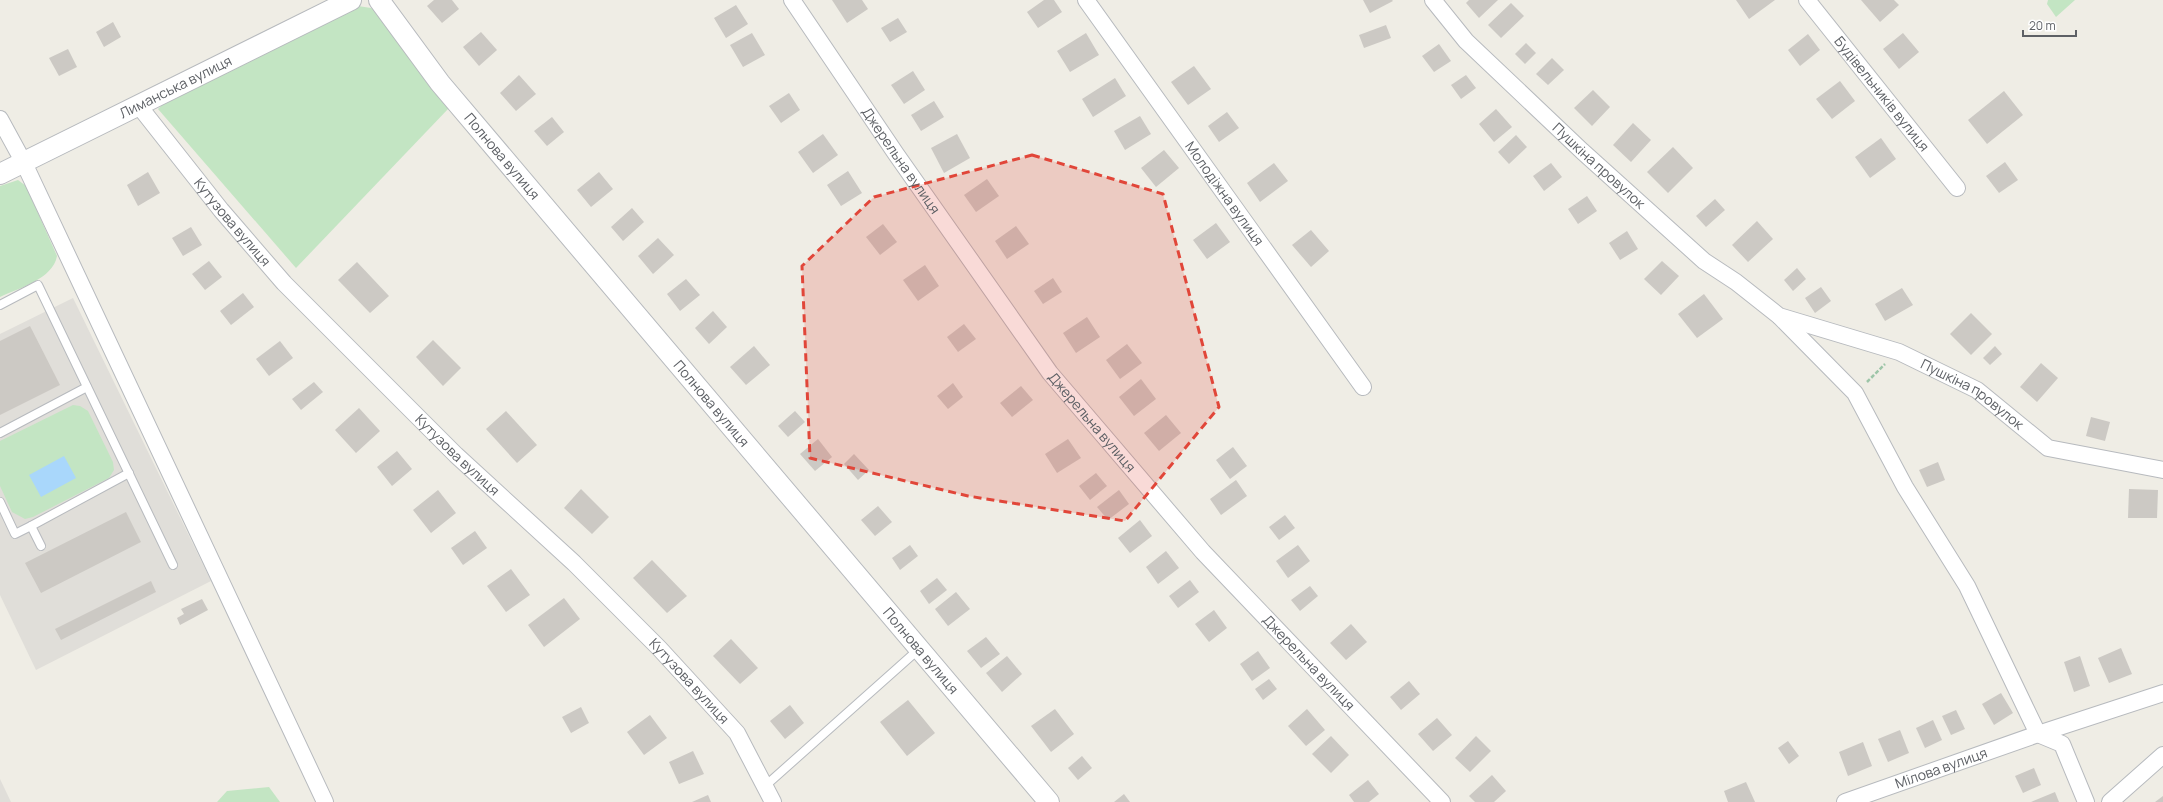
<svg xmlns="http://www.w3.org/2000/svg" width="2163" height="802" font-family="Manrope,sans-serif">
  <rect width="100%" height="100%" fill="#efede5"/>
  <!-- industrial -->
  <g fill="#e0ded9">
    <path d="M73 298 211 581 36 670 0 595V334Z"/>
    <path d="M0 779 11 802H0Z"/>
  </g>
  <!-- green -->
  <g fill="#c3e5c3">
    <path d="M2048 0H2075L2056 17 2047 4Z"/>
    <path d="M358 6 371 8 383 15 449 108 296 268 158 109 168 99Z"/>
    <path d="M18 180 26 186 57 256C53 279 19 288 0 297V186Z"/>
    <path d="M73 405 80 406 88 411 113 462 114 470 109 478 33 517 25 519 12 512 0 486V441Z"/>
    <path d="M269 787 280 802H217L227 791Z"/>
  </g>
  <!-- water -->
  <path fill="#a9d7fb" d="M64 456 76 478 41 497 29 475Z"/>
  <!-- building -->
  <g fill="#ccc9c4">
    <path d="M434 0H452L459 9 442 23 427 6Z"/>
    <path d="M832 0H862L868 9 847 23Z"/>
    <path d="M1044 0H1054L1062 12 1038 28 1027 12Z"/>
    <path d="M1363 0H1392L1393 1 1370 13Z"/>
    <path d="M1469 0H1498L1479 18 1466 3Z"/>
    <path d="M1736 0H1775L1749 19Z"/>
    <path d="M1861 0H1894L1899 5 1880 22Z"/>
    <path d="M1511 3 1524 16 1501 38 1488 25Z"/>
    <path d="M736 5 748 24 726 38 714 18Z"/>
    <path d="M898 18 907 32 890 42 881 28Z"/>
    <path d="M113 22 121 37 104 47 96 32Z"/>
    <path d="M1386 25 1391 38 1364 48 1359 35Z"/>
    <path d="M481 32 497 50 479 66 463 47Z"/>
    <path d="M752 33 765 55 743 67 730 45Z"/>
    <path d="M1086 33 1099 55 1070 72 1057 51Z"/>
    <path d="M1903 33 1919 52 1899 69 1883 49Z"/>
    <path d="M1808 34 1820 50 1800 66 1788 50Z"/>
    <path d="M1526 43 1536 53 1525 64 1515 54Z"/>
    <path d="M1439 44 1451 61 1434 72 1422 56Z"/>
    <path d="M68 49 77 67 59 76 49 58Z"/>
    <path d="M1552 58 1564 70 1548 85 1536 74Z"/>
    <path d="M1194 66 1211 89 1188 105 1171 82Z"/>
    <path d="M913 71 925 90 904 104 891 85Z"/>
    <path d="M519 75 536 94 516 111 500 93Z"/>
    <path d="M1466 75 1476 88 1461 99 1451 85Z"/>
    <path d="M1115 78 1126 96 1093 117 1082 99Z"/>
    <path d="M1840 81 1855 101 1832 119 1816 99Z"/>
    <path d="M1593 90 1610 107 1592 126 1574 108Z"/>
    <path d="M2004 91 2023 115 1987 144 1968 120Z"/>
    <path d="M789 93 800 110 781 123 769 106Z"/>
    <path d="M934 101 944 117 921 131 911 115Z"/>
    <path d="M1496 109 1512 127 1494 142 1479 124Z"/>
    <path d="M1227 112 1239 128 1219 142 1208 126Z"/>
    <path d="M1140 116 1151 134 1125 150 1114 131Z"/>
    <path d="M552 117 564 132 547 146 534 131Z"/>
    <path d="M1633 123 1651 140 1631 162 1613 145Z"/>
    <path d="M823 134 838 155 813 173 798 152Z"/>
    <path d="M957 134 970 158 944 173 931 148Z"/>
    <path d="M1516 135 1527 147 1509 164 1498 152Z"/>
    <path d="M1881 138 1896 159 1870 178 1855 157Z"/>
    <path d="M1673 147 1693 168 1668 193 1647 172Z"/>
    <path d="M1164 150 1179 168 1156 187 1141 168Z"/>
    <path d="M2005 162 2018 180 1999 193 1986 176Z"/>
    <path d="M1274 163 1288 181 1260 202 1247 183Z"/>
    <path d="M1551 163 1562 177 1544 191 1533 176Z"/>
    <path d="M848 171 862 193 841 206 827 185Z"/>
    <path d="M148 172 160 193 138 206 127 185Z"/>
    <path d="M599 172 613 189 591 207 577 190Z"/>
    <path d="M987 179 999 196 976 212 964 195Z"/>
    <path d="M1587 196 1597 211 1578 224 1568 209Z"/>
    <path d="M1715 199 1725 210 1706 227 1696 216Z"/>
    <path d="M632 208 644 222 623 241 611 227Z"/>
    <path d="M1757 221 1773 239 1748 262 1732 245Z"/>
    <path d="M1216 223 1230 242 1207 259 1193 240Z"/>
    <path d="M883 224 897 242 880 255 866 237Z"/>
    <path d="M1016 226 1029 244 1007 259 995 241Z"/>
    <path d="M191 227 202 245 183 256 172 238Z"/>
    <path d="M1311 230 1329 251 1311 267 1292 245Z"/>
    <path d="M1627 231 1638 249 1620 260 1609 243Z"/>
    <path d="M658 238 674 255 653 274 638 256Z"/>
    <path d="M209 261 222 277 205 290 192 274Z"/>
    <path d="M1662 261 1679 276 1661 295 1644 279Z"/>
    <path d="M357 262 389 296 370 313 338 280Z"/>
    <path d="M925 265 939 286 918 301 903 280Z"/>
    <path d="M1797 268 1806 279 1793 291 1784 280Z"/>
    <path d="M1053 278 1062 292 1043 304 1034 291Z"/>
    <path d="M686 279 700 295 680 311 667 294Z"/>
    <path d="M1821 287 1831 301 1815 313 1805 298Z"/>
    <path d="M1902 288 1913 305 1885 321 1875 304Z"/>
    <path d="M243 293 254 307 231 325 220 311Z"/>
    <path d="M1704 294 1723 319 1697 338 1678 314Z"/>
    <path d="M713 311 727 327 709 344 695 328Z"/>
    <path d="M1971 313 1992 334 1971 355 1950 334Z"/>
    <path d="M1087 317 1100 337 1076 353 1063 333Z"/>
    <path d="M964 324 976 339 958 352 947 337Z"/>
    <path d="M30 326 60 385 0 415V341Z"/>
    <path d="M433 340 461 368 443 386 416 357Z"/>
    <path d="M280 341 293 358 269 376 256 359Z"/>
    <path d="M1127 344 1142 363 1120 379 1106 360Z"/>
    <path d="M754 346 770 365 746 385 730 367Z"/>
    <path d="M1995 346 2002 354 1990 365 1983 358Z"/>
    <path d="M2041 363 2058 378 2037 402 2020 387Z"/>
    <path d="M1141 379 1156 399 1134 416 1119 397Z"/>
    <path d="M314 382 323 392 301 410 292 399Z"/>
    <path d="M953 383 963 397 948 409 937 396Z"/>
    <path d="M1021 386 1033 400 1012 417 1000 403Z"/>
    <path d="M359 408 380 431 356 453 335 430Z"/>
    <path d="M506 411 537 445 517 463 486 429Z"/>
    <path d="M795 411 805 422 788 437 778 426Z"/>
    <path d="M1166 415 1181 433 1159 451 1144 433Z"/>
    <path d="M2091 417 2110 422 2105 441 2086 436Z"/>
    <path d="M818 439 832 457 815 471 800 454Z"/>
    <path d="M1068 439 1081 458 1057 473 1045 454Z"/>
    <path d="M1233 447 1247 466 1230 479 1216 460Z"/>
    <path d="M397 451 412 469 392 486 377 467Z"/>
    <path d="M854 454 869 470 858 480 844 464Z"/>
    <path d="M1938 462 1945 480 1927 487 1919 470Z"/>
    <path d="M1096 473 1107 486 1090 500 1079 486Z"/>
    <path d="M1236 480 1247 496 1221 515 1210 499Z"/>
    <path d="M581 489 609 517 592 534 564 508Z"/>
    <path d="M2129 489 2158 490 2157 518H2128Z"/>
    <path d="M438 490 456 513 431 533 413 510Z"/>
    <path d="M1119 490 1129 504 1108 520 1097 507Z"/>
    <path d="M878 506 892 522 875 536 861 520Z"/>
    <path d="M126 512 141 542 41 593 25 563Z"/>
    <path d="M1285 515 1295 528 1279 540 1269 527Z"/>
    <path d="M1140 520 1152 536 1130 553 1118 538Z"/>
    <path d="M475 531 487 548 463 565 451 548Z"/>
    <path d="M910 545 918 556 900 570 892 558Z"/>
    <path d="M1298 545 1310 561 1288 578 1276 561Z"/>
    <path d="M1166 551 1179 568 1158 584 1146 567Z"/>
    <path d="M652 560 687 596 667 613 633 578Z"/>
    <path d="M511 569 530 595 506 612 487 586Z"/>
    <path d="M937 578 947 590 929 604 920 591Z"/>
    <path d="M1190 580 1199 592 1178 608 1169 596Z"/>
    <path d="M151 581 156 592 61 640 55 629Z"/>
    <path d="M1310 586 1318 596 1300 611 1291 600Z"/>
    <path d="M956 592 970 609 948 626 935 609Z"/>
    <path d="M564 598 580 619 544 647 528 625Z"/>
    <path d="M202 599 208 610 180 625 177 618 184 614 181 609Z"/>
    <path d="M1214 610 1227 628 1209 642 1195 624Z"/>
    <path d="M1351 624 1367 642 1346 660 1330 643Z"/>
    <path d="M986 637 1000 654 981 668 967 651Z"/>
    <path d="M731 639 758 668 740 684 713 656Z"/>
    <path d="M2121 648 2132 674 2109 683 2098 658Z"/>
    <path d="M1258 651 1270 668 1252 681 1240 664Z"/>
    <path d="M1007 656 1022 674 1002 692 986 673Z"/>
    <path d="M2080 656 2090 686 2074 692 2064 662Z"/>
    <path d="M1269 679 1277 689 1263 700 1255 689Z"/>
    <path d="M1409 681 1420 694 1401 710 1390 697Z"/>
    <path d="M2001 693 2013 713 1994 725 1982 704Z"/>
    <path d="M908 700 935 733 907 756 880 722Z"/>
    <path d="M790 705 804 723 785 739 770 721Z"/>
    <path d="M581 707 589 723 571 733 562 717Z"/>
    <path d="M1055 709 1074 734 1051 752 1031 726Z"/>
    <path d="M1307 709 1325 730 1306 746 1288 726Z"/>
    <path d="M1956 710 1965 729 1951 735 1942 716Z"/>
    <path d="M650 715 667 738 644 755 627 732Z"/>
    <path d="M1437 718 1452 735 1433 751 1418 734Z"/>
    <path d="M1933 720 1942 740 1925 748 1916 728Z"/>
    <path d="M1900 730 1909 753 1888 762 1878 739Z"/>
    <path d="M1331 736 1349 755 1331 773 1312 754Z"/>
    <path d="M1476 736 1491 751 1470 772 1455 758Z"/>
    <path d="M1788 741 1799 756 1789 764 1778 748Z"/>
    <path d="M1863 742 1872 766 1848 776 1839 752Z"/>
    <path d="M693 751 704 774 679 784 669 762Z"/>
    <path d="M1082 756 1092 768 1078 780 1068 768Z"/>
    <path d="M2034 768 2041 785 2023 793 2015 776Z"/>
    <path d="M1492 775 1506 791 1494 802H1475L1469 796Z"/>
    <path d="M1368 780 1379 794 1369 802H1354L1349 795Z"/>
    <path d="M1746 782 1755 802H1728L1724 791Z"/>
    <path d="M2055 792 2059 802H2031Z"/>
    <path d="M1124 794 1130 802H1114Z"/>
    <path d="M708 795 711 802H692Z"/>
    <path d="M2163 796V802H2155Z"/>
  </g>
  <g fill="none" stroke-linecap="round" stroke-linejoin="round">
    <defs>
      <g id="service">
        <path d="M0 305 38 285 173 565"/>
        <path d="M0 433 87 387"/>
        <path d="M0 502 15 534 31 526"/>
        <path d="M41 546 31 526 129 473"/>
        <path d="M764 787 919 649"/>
      </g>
      <g id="minor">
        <path id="s1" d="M792 0 896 154 1050 373 1203 552 1442 802"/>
        <path id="s2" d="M1086 0 1363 387"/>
        <path id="s3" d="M1433 0 1466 41 1582 151 1704 261 1736 282 1779 316 1899 352 1977 390 2048 448 2163 470"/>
        <path id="s4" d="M1807 0 1957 188"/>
        <path id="s5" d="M139 106 221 210 284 283 456 455 574 563 659 648 737 733 773 802"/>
        <path d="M0 119 24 163 325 802"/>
        <path d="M1780 317 1855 393 1905 487 1967 586 2038 734"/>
        <path d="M2038 734 2062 744 2086 802"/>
        <path id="s6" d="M1845 802 2038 734 2163 693"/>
        <path d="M2110 802 2163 755"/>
      </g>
      <g id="tertiary">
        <path id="s7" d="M379 0 440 83 1049 802"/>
        <path id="s8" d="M0 174 351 0"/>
      </g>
    </defs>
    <!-- service casing -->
    <use href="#service" stroke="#b7babe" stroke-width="10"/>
    <!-- minor casing -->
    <use href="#minor" stroke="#b7babe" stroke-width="18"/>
    <!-- tertiary casing -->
    <use href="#tertiary" stroke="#b7babe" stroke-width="22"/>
    <!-- path -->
    <path stroke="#9dc5a8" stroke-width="2.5" stroke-dasharray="4 2" stroke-linecap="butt" d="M1867 382 1885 364"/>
    <!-- service -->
    <use href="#service" stroke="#fff" stroke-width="8"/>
    <!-- minor -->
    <use href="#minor" stroke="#fff" stroke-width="16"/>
    <!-- tertiary -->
    <use href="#tertiary" stroke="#fff" stroke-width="20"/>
  </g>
  <!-- marked area -->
  <path fill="#e14639" fill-opacity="0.2" stroke="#e14639" stroke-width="3" stroke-dasharray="8 5" stroke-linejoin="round" d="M1032 155 1163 194 1219 407 1125 521 968 496 810 458 802 266 874 197Z"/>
  <g text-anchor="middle" stroke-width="3" stroke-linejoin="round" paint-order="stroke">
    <!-- street labels -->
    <g font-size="14" fill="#5d6065" stroke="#fff">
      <text dy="5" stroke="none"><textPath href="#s8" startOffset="196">Лиманська вулиця</textPath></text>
      <text dy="5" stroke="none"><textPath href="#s4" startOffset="120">Будівельників вулиця</textPath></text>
      <text dy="5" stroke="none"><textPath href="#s7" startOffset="199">Полнова вулиця</textPath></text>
      <text dy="5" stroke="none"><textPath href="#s1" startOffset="194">Джерельна вулиця</textPath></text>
      <text dy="5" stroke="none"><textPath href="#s3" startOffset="235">Пушкіна провулок</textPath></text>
      <text dy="5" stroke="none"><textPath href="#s2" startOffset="238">Молодіжна вулиця</textPath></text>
      <text dy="5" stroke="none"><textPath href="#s5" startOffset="149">Кутузова вулиця</textPath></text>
      <text dy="5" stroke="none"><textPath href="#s3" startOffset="680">Пушкіна провулок</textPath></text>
      <text dy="5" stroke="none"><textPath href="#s7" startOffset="523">Полнова вулиця</textPath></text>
      <text dy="5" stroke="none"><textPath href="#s1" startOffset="518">Джерельна вулиця</textPath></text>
      <text dy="5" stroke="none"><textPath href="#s5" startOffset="473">Кутузова вулиця</textPath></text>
      <text dy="5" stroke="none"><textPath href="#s7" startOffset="847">Полнова вулиця</textPath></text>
      <text dy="5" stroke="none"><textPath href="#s1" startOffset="842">Джерельна вулиця</textPath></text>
      <text dy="5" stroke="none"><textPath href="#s5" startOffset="797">Кутузова вулиця</textPath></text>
      <text dy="5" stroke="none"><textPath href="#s6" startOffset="102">Мілова вулиця</textPath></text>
    </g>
  </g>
  <!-- scale -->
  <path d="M2023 30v6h53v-6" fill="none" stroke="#5d6065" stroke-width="2"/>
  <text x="2029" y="30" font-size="12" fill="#5d6065" stroke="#ffffff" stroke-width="3" paint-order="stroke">20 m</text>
</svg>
